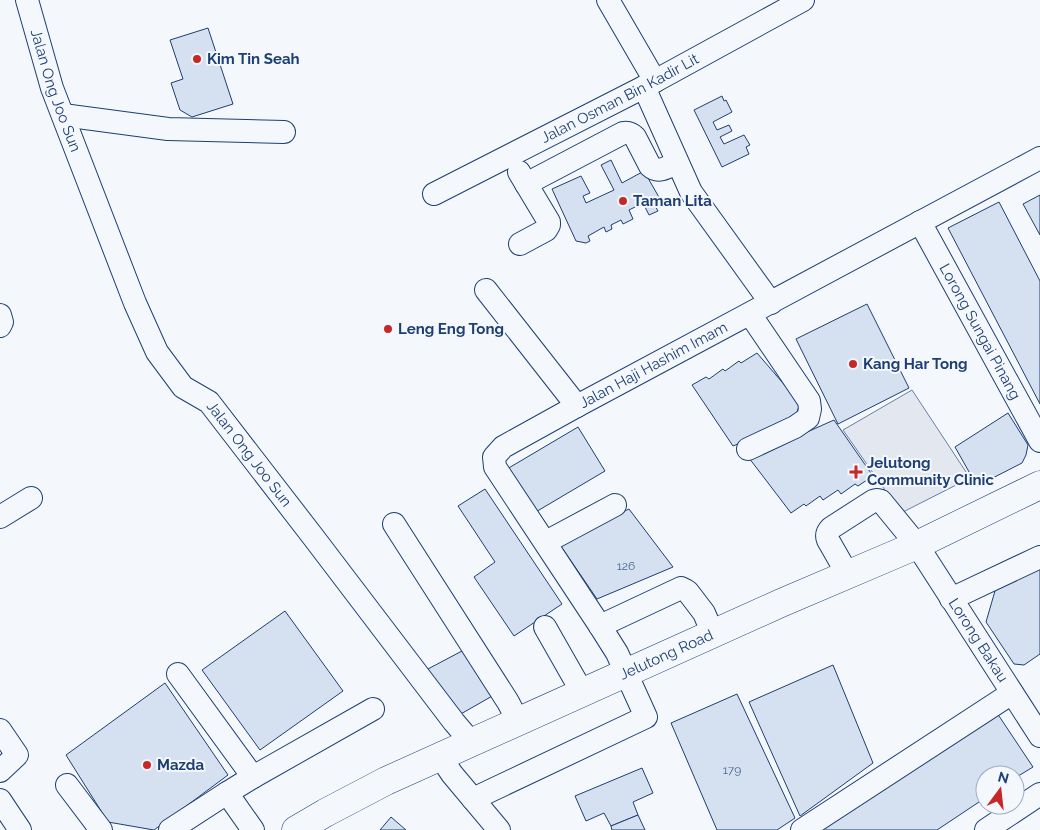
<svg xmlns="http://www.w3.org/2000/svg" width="1040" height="830" font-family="Raleway,sans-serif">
  <rect width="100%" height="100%" fill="#f4f7fb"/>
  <!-- parking -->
  <path fill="#e3e8f0" stroke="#687fa3" d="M912 390 970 478 901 513 843 430Z"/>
  <!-- building -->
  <g fill="#d5e0f0" stroke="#1d3f73">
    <path d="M208 28 233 104 192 117 180 110 171 83 183 79 170 40Z"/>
    <path d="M722 96 724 101 726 100 732 112 713 122 717 130 729 125 732 131 720 137 724 144 744 135 750 145 746 147 749 154 722 167 694 110Z"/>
    <path d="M611 160 622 183 644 171 660 199 653 202 658 211 649 215 643 203 629 210 633 219 623 224 621 220 611 225 612 229 606 232 604 227 588 236 590 241 586 243 576 241 552 189 581 176 590 193 583 196 586 203 614 190 601 165Z"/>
    <path d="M1040 195V235L1023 204Z"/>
    <path d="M999 202 1040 281V404L948 228Z"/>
    <path d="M867 304 909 388 838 424 796 339Z"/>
    <path d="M757 353 800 403 796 415 786 424 733 446 692 385 706 377 709 379 723 369 725 371 739 361 741 363Z"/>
    <path d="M1008 413 1028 445 1026 455 1022 463 977 486 955 447Z"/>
    <path d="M834 420 873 476 858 486 855 484 841 494 838 490 823 500 820 496 806 506 804 504 791 513 749 458Z"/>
    <path d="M578 427 605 471 534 513 507 469Z"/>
    <path d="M485 489 562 604 514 636 474 577 495 562 458 506Z"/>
    <path d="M629 509 673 567 597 599 558 542Z"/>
    <path d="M1040 565V654L1024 665 1014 664 986 622 997 584Z"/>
    <path d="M285 611 343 691 260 750 202 670Z"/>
    <path d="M462 651 494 695 459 715 426 670Z"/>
    <path d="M833 665 873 763 800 816 749 702Z"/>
    <path d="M165 683 228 775 154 830 108 822 66 755Z"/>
    <path d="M737 694 795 818 777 830H717L671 723Z"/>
    <path d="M995 710 1033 767 1015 778V775H985V798L937 830H814Z"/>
    <path d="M642 768 653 793 633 802 638 815 611 826 604 813 586 821 575 796Z"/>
    <path d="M638 815 645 830H612L611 826Z"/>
    <path d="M391 817 406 830H380Z"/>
  </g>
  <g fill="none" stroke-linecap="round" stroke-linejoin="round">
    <defs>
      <g id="minor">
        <path id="s1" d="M27 0 52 88 135 303 157 352 183 387 209 402 314 538 454 722 471 742"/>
        <path d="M608 0 655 81"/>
        <path d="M644 87 691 192 771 303"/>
        <path d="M63 115 168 129 284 132"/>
        <path d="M519 172 549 222V225L546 230 520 244"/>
        <path d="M526 184 623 133C628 132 631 133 635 137L650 166C659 174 668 167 677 162"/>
        <path id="s2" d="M434 194 644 87 803 0"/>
        <path id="s3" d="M920 222 1040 441"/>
        <path d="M486 290 577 406"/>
        <path d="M0 315 2 322 0 326"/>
        <path d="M748 449 795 427 808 418 810 409 809 401 750 314"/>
        <path d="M0 517 31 498"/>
        <path d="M394 524 508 702 518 721"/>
        <path d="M546 542 615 505"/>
        <path id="s4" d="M848 575 828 540C826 535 827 532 831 528L873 501 877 500 881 501 917 545 1040 736"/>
        <path d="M951 599 1040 557"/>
        <path d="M600 626 681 588 685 590 688 592 704 613 713 634"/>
        <path d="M545 627 582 692"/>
        <path d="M178 674 253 777 227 793 253 830"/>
        <path d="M0 730 17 755 0 771"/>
        <path d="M440 756 452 774 499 830"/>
        <path d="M253 777 373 709"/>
        <path d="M67 785 101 830"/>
        <path id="s5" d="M473 799 646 717 617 653 600 626 495 467 494 457 503 447 577 406 1040 158"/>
        <path d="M0 800 20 830"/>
        <path d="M170 830 227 793"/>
        <path d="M802 830 1012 693"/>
        <path d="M986 830 1040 794"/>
      </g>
      <g id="major">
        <path id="s6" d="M296 830 325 813 386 781 781 603 917 545 1040 485"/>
      </g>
    </defs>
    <!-- minor casing -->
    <use href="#minor" stroke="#1d3f73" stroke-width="24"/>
    <!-- major casing -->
    <use href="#major" stroke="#1d3f73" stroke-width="29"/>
    <!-- minor -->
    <use href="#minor" stroke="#f4f7fb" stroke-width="22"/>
    <!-- major -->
    <use href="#major" stroke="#f4f7fb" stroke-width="28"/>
  </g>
  <!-- markers -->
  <g fill="#c62828" stroke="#f4f7fb" stroke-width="2">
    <circle cx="197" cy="59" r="5"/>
    <circle cx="623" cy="201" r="5"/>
    <circle cx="388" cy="329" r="5"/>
    <circle cx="853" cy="364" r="5"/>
    <path d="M853.5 464.5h5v5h5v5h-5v5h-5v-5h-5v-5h5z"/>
    <circle cx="147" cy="765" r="5"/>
  </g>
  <g text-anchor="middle" stroke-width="4" stroke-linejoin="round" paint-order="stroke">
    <!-- number labels -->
    <g font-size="12" fill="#4b6792">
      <text x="626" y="570">126</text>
      <text x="732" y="774">179</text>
    </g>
    <!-- poi labels -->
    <g font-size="15" font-weight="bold" fill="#1d3f73" stroke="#f4f7fb" text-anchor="start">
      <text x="207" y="64">Kim Tin Seah</text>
      <text x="633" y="206">Taman Lita</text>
      <text x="398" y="334">Leng Eng Tong</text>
      <text x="863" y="369">Kang Har Tong</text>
      <text x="867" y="468">Jelutong<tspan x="867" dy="17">Community Clinic</tspan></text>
      <text x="157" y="770">Mazda</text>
    </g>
    <!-- street labels -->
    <g font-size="15" fill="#1d3f73" stroke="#f4f7fb">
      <text dy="5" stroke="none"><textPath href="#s1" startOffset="95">Jalan Ong Joo Sun</textPath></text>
      <text dy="5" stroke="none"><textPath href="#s2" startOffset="209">Jalan Osman Bin Kadir Lit</textPath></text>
      <text dy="5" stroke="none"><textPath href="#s3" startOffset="125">Lorong Sungai Pinang</textPath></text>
      <text dy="5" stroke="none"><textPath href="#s5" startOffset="679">Jalan Haji Hashim Imam</textPath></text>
      <text dy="5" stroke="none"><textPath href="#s1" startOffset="515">Jalan Ong Joo Sun</textPath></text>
      <text dy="5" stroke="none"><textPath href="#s4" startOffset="282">Lorong Bakau</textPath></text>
      <text dy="5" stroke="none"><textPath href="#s6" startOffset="410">Jelutong Road</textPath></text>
    </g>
  </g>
  <!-- north arrow -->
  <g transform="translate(1000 790) rotate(15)"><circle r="24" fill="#f4f7fb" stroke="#9eadc5"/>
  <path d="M0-4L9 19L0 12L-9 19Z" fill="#c62828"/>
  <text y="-8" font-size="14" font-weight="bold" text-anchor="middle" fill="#1d3f73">N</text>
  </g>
</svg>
